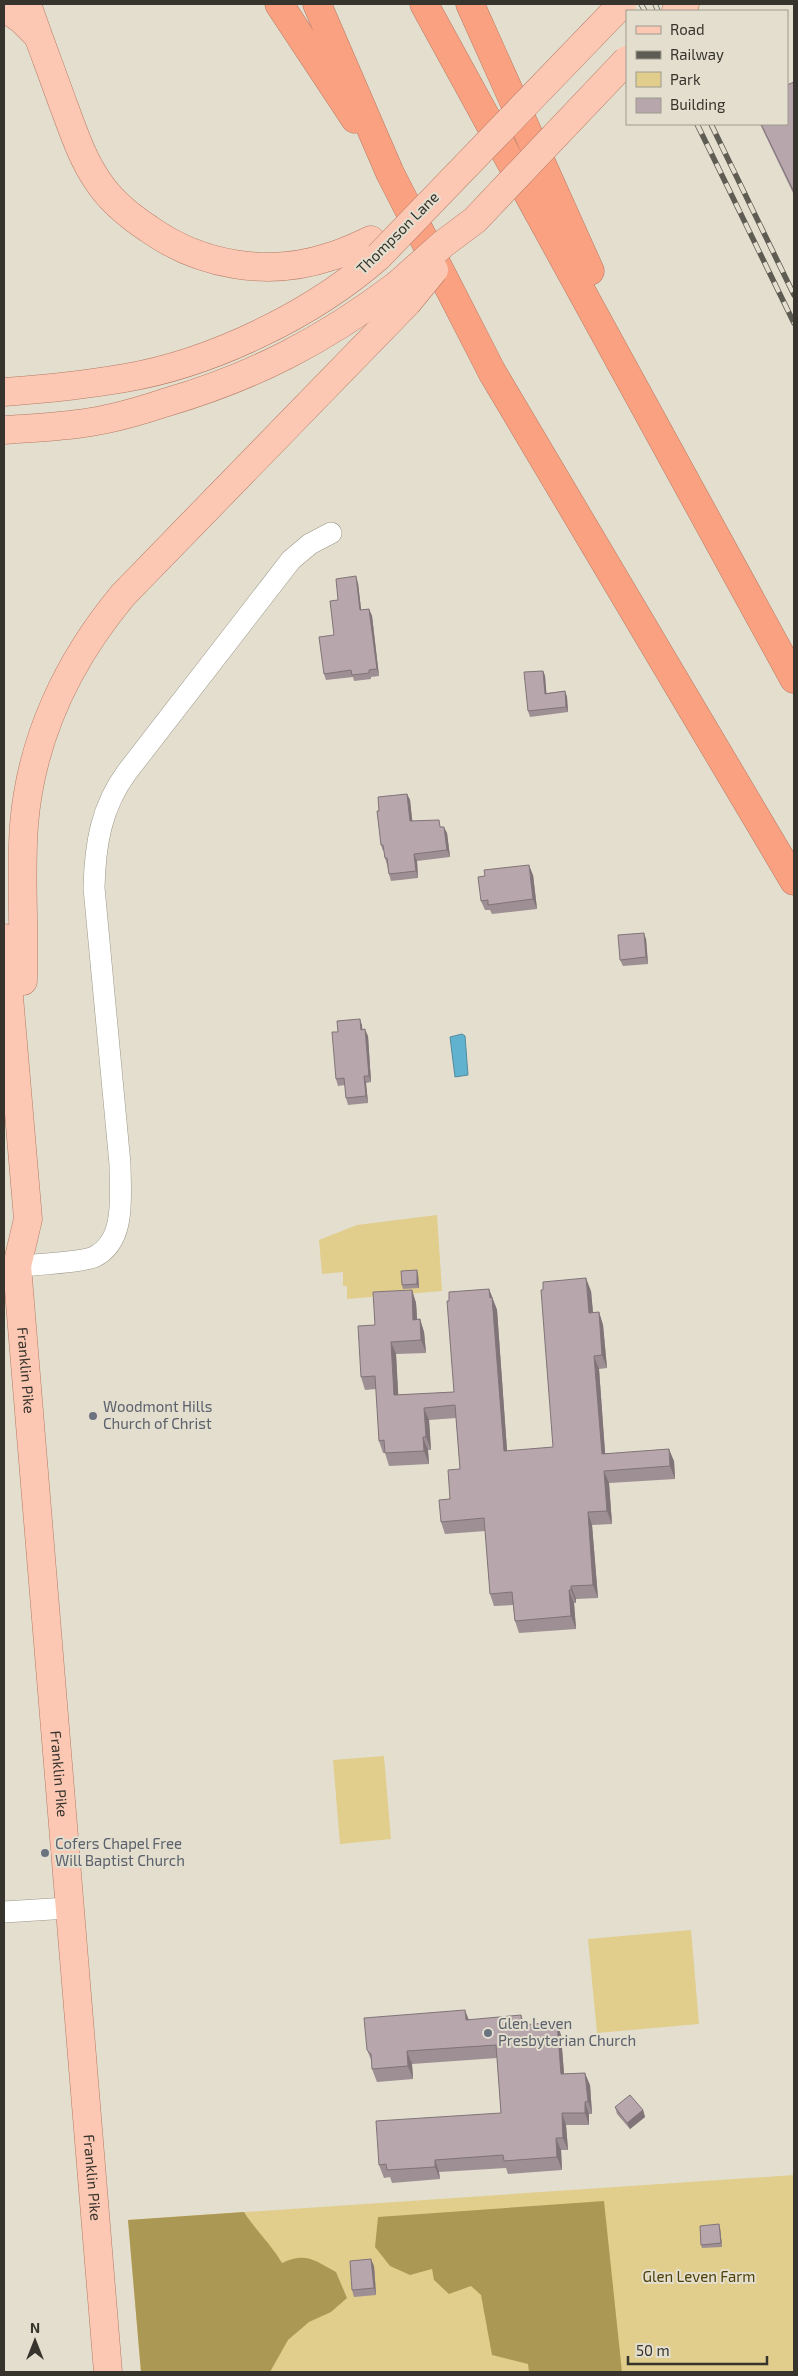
<svg xmlns="http://www.w3.org/2000/svg" width="798" height="2376" font-family="'Exo 2',sans-serif">
  <rect width="100%" height="100%" fill="#e3dece"/>
  <!-- green -->
  <g fill="#e1ce8d">
    <path d="M437 1215 442 1291 347 1299V1286H343V1272L322 1274 319 1240 357 1225Z"/>
    <path d="M384 1756 391 1839 340 1844 333 1760Z"/>
    <path d="M691 1930 699 2024 597 2033 588 1939Z"/>
    <path d="M794 2175V2372H141L128 2220Z"/>
  </g>
  <!-- forest -->
  <g fill="#ac9855">
    <path d="M604 2201 622 2372H529L528 2364 492 2355 481 2295 471 2286 449 2294 434 2280 432 2269 410 2275 390 2266 375 2247 378 2217Z"/>
    <path d="M244 2212C256 2231 271 2244 282 2263 306 2252 314 2260 336 2272L347 2298 331 2312 309 2322 288 2340 270 2372H141L128 2220Z"/>
  </g>
  <!-- water -->
  <path fill="#60b2cf" stroke="#538c9e" d="M462 1034 465 1036 468 1075 455 1077 450 1037Z"/>
  <g fill="none" stroke-linecap="round" stroke-linejoin="round">
    <defs>
      <g id="minor">
        <path d="M17 1266C33 1265 83 1262 94 1257 127 1241 120 1194 120 1164L94 888C95 845 101 807 127 772L291 560 310 544 331 533"/>
        <path d="M4 1912 68 1908"/>
      </g>
      <g id="primary">
        <path d="M27 4C38 37 51 70 63 104 73 130 81 156 97 180 110 200 129 216 149 229 201 266 269 277 329 257 344 253 358 246 371 240"/>
        <path d="M4 7 22 20 36 34"/>
        <path d="M676 11 685 4"/>
        <path d="M4 392C44 389 85 385 125 378 212 363 312 315 379 256"/>
        <path d="M4 430C33 428 62 427 91 422 116 418 140 411 164 403 253 377 323 341 397 285"/>
        <path id="s1" d="M4 938 28 1219 17 1266 108 2372"/>
        <path d="M23 981C25 929 20 877 24 825 31 739 68 661 123 595L407 303"/>
      </g>
      <g id="motorway">
        <path d="M279 4 355 119"/>
        <path d="M317 4 390 173 492 372 794 881"/>
        <path d="M424 4 794 679"/>
        <path d="M470 4 590 271"/>
      </g>
    </defs>
    <!-- minor casing -->
    <use href="#minor" stroke="#9c9889" stroke-width="22"/>
    <!-- primary casing -->
    <use href="#primary" stroke="#b57b64" stroke-width="29"/>
    <!-- motorway casing -->
    <use href="#motorway" stroke="#b57b64" stroke-width="29"/>
    <!-- minor -->
    <use href="#minor" stroke="#fff" stroke-width="21"/>
    <!-- primary -->
    <use href="#primary" stroke="#fcc7b3" stroke-width="28"/>
    <!-- motorway -->
    <use href="#motorway" stroke="#faa181" stroke-width="28"/>
    <defs>
      <g id="rail">
        <path d="M641 4 645 11"/>
        <path d="M655 4 658 11"/>
        <path d="M697 124 794 323"/>
        <path d="M711 124 794 295"/>
      </g>
    </defs>
    <!-- rail casing -->
    <use href="#rail" stroke="#5f5c53" stroke-width="5.5"/>
    <!-- rail -->
    <use href="#rail" stroke="#e3dece" stroke-width="4" stroke-dasharray="11" stroke-linecap="butt"/>
    <defs>
      <g id="primary-bridge">
        <path d="M379 256 622 4"/>
        <path d="M397 285 443 244 475 220 627 60"/>
        <path d="M407 303 434 270"/>
      </g>
    </defs>
    <!-- primary-bridge casing -->
    <use href="#primary-bridge" stroke="#b57b64" stroke-width="29" stroke-linecap="butt"/>
    <!-- primary-bridge -->
    <use href="#primary-bridge" stroke="#fcc7b3" stroke-width="28"/>
  </g>
  <!-- wall -->
  <g fill="#9d8f94">
    <path d="M794 82V195L760 124H787Z"/>
    <path d="M358 583 361 610 369 609 372 616 379 676 371 677V679L354 681 353 677 326 680 324 674 334 635 338 600Z"/>
    <path d="M543 671 545 676 546 693 565 691 567 697 568 712 530 717 528 711Z"/>
    <path d="M407 794 410 800 412 821 442 827 447 833 450 857 417 861 418 878 391 881 389 874 387 865 385 858 384 851H383L381 845 379 811Z"/>
    <path d="M533 875 537 909 492 914 490 910H485L481 901Z"/>
    <path d="M646 939 648 964 623 966 620 960Z"/>
    <path d="M362 1025V1030L368 1036 371 1082 366 1083 368 1103 348 1105 346 1098 345 1085 338 1086 336 1079 338 1032Z"/>
    <path d="M418 1274 419 1288 403 1289 402 1285Z"/>
    <path d="M489 1289 497 1310 507 1451 553 1447 591 1291 593 1312H599L603 1325 607 1368 599 1369 605 1453 674 1461 675 1479 609 1483 612 1524 592 1525 598 1598 576 1599V1603H574L576 1629 519 1633 515 1621 513 1605 494 1606 490 1594 485 1531 445 1534 441 1522 460 1469 456 1418 429 1420 431 1450H428L429 1464 389 1466 385 1453H383L379 1441 376 1389 365 1390 361 1377 375 1325 412 1290 416 1303 417 1319H420L424 1332 426 1353 396 1354 398 1395 454 1392Z"/>
    <path d="M468 2019 525 2025 561 2035 564 2074 590 2085 592 2114H589V2125H566L568 2150H561L562 2170 508 2174 506 2168 439 2172 440 2179 392 2183 390 2177 384 2178 379 2165 501 2113 497 2058 412 2064 413 2079 377 2082 372 2069V2062L367 2050Z"/>
    <path d="M615 2107 643 2110 645 2117 630 2129 617 2114Z"/>
    <path d="M719 2224 720 2228 722 2247 702 2248 701 2245Z"/>
    <path d="M374 2266 376 2295 354 2297 352 2290Z"/>
  </g>
  <!-- shaded-wall -->
  <g fill="#807478">
    <path d="M356 576 358 583 362 617 360 610Z"/>
    <path d="M369 609 372 616 379 676 377 669Z"/>
    <path d="M543 671 545 676 547 699 545 694Z"/>
    <path d="M565 691 567 697 568 712 566 707Z"/>
    <path d="M407 794 410 800 413 827 410 821Z"/>
    <path d="M444 827 447 833 450 857 447 850Z"/>
    <path d="M414 854 417 861 418 878 416 871Z"/>
    <path d="M529 865 533 875 537 909 533 899Z"/>
    <path d="M644 933 646 939 648 964 646 957Z"/>
    <path d="M360 1019 362 1025 363 1036 361 1030Z"/>
    <path d="M365 1029 368 1036 371 1082 369 1076Z"/>
    <path d="M364 1076 366 1083 368 1103 366 1096Z"/>
    <path d="M417 1270 418 1274 419 1288 417 1284Z"/>
    <path d="M586 1278 591 1291 594 1325 589 1313Z"/>
    <path d="M489 1289 497 1310 508 1464 504 1451Z"/>
    <path d="M412 1290 416 1303 418 1332 413 1320Z"/>
    <path d="M599 1312 603 1325 607 1368 602 1355Z"/>
    <path d="M420 1319 424 1332 426 1353 421 1340Z"/>
    <path d="M391 1342 396 1354 399 1408 394 1395Z"/>
    <path d="M594 1356 599 1369 606 1466 602 1454Z"/>
    <path d="M424 1408 429 1420 431 1450 426 1437Z"/>
    <path d="M423 1437 428 1450 429 1464 424 1451Z"/>
    <path d="M669 1449 674 1461 675 1479 670 1466Z"/>
    <path d="M604 1471 609 1483 612 1524 607 1511Z"/>
    <path d="M588 1512 592 1525 598 1598 593 1585Z"/>
    <path d="M571 1586 576 1599V1603L571 1590Z"/>
    <path d="M569 1590 574 1603 576 1629 571 1616Z"/>
    <path d="M465 2010 470 2023 466 2020Z"/>
    <path d="M521 2015 526 2028 522 2025Z"/>
    <path d="M557 2022 561 2035 565 2087 561 2074Z"/>
    <path d="M407 2051 412 2064 413 2079 408 2066Z"/>
    <path d="M585 2073 590 2085 592 2114 588 2101Z"/>
    <path d="M585 2102 589 2114V2125L585 2113Z"/>
    <path d="M643 2110 645 2117 630 2129 627 2123Z"/>
    <path d="M562 2113 566 2125 568 2150 563 2138Z"/>
    <path d="M556 2138 561 2150 562 2170 557 2157Z"/>
    <path d="M435 2160 439 2172 440 2179 435 2167Z"/>
    <path d="M719 2224 720 2228 722 2247 721 2243Z"/>
    <path d="M371 2259 374 2266 376 2295 374 2288Z"/>
  </g>
  <!-- building -->
  <g fill="#b7a6ac" stroke="#807478">
    <path d="M794 82V192L761 124H787V85Z"/>
    <path d="M356 576 360 610 369 609 377 669 369 670V673L352 675 351 670 324 674 319 637 334 635 330 601 338 600 336 579Z"/>
    <path d="M543 671 545 694 565 691 566 707 528 711 524 672Z"/>
    <path d="M407 794 410 821 439 820 440 827H444L447 850 414 854 416 871 389 874 387 858H385L383 845H381L377 811H379L378 797Z"/>
    <path d="M529 865 533 899 488 905V900L481 901 478 877 485 876 484 870Z"/>
    <path d="M644 933 646 957 620 960 618 935Z"/>
    <path d="M360 1019 361 1030 365 1029 369 1076H364L366 1096 346 1098 344 1078 336 1079 332 1032H338L337 1021Z"/>
    <path d="M417 1270V1284L402 1285 401 1271Z"/>
    <path d="M586 1278 589 1313 599 1312 602 1355 594 1356 602 1454 669 1449 670 1466 604 1471 607 1511 588 1512 593 1585 571 1586V1590H569L571 1616 515 1621 512 1592 490 1594 484 1518 441 1522 439 1500 450 1499 448 1470 460 1469 455 1405 424 1408 426 1437H423L424 1451 385 1453 384 1440 379 1441 375 1376 361 1377 358 1326 375 1325 373 1292 412 1290 413 1320 420 1319 421 1340 391 1342 394 1395 454 1392 447 1301H449V1292L489 1289 490 1298 492 1297 504 1451 553 1447 541 1290H543V1282Z"/>
    <path d="M465 2010 466 2020 521 2015 522 2025 557 2022 561 2074 585 2073 588 2101 585 2102V2113H562L563 2138H556L557 2157 504 2161 503 2155 435 2160V2167L387 2170 386 2164 379 2165 376 2121 501 2113 496 2045 407 2051 408 2066 372 2069 371 2054 367 2050 364 2018Z"/>
    <path d="M630 2095 643 2110 627 2123 615 2107Z"/>
    <path d="M719 2224 721 2243 701 2245 700 2226Z"/>
    <path d="M371 2259 374 2288 352 2290 350 2261Z"/>
  </g>
  <!-- markers -->
  <g fill="#6b7280" stroke="#e3dece" stroke-width="2">
    <circle cx="93" cy="1416" r="5"/>
    <circle cx="45" cy="1853" r="5"/>
    <circle cx="488" cy="2033" r="5"/>
  </g>
  <g text-anchor="middle" stroke-width="4" stroke-linejoin="round" paint-order="stroke">
    <!-- street labels -->
    <g font-size="15" fill="#36342d" stroke="#e3dece">
      <text transform="translate(398 233) rotate(-45)" y="5">Thompson Lane</text>
      <text dy="5" stroke="none"><textPath href="#s1" startOffset="435">Franklin Pike</textPath></text>
      <text dy="5" stroke="none"><textPath href="#s1" startOffset="840">Franklin Pike</textPath></text>
      <text dy="5" stroke="none"><textPath href="#s1" startOffset="1245">Franklin Pike</textPath></text>
    </g>
    <!-- worship labels -->
    <g font-size="15" fill="#5b616d" stroke="#e3dece" text-anchor="start">
      <text x="103" y="1412">Woodmont Hills<tspan x="103" dy="17">Church of Christ</tspan></text>
      <text x="55" y="1849">Cofers Chapel Free<tspan x="55" dy="17">Will Baptist Church</tspan></text>
      <text x="498" y="2029">Glen Leven<tspan x="498" dy="17">Presbyterian Church</tspan></text>
    </g>
    <!-- park labels -->
    <g font-size="15" fill="#4e4008" stroke="#e3dece">
      <text x="699" y="2282">Glen Leven Farm</text>
    </g>
  </g>
  <!-- border -->
  <rect width="798" height="2376" fill="none" stroke="#36342d" stroke-width="10"/>
  <!-- legend -->
  <rect x="626" y="10" width="162" height="115" fill="#e3dece" stroke="#9e9a8e"/>
  <rect x="636" y="26" width="25" height="8" fill="#fcc7b3" stroke="#9e9a8e"/>
  <text x="670" y="35" font-size="15" fill="#36342d">Road</text>
  <rect x="636" y="51" width="25" height="8" fill="#5f5c53" stroke="#9e9a8e"/>
  <text x="670" y="60" font-size="15" fill="#36342d">Railway</text>
  <rect x="636" y="72" width="25" height="15" fill="#e1ce8d" stroke="#9e9a8e"/>
  <text x="670" y="85" font-size="15" fill="#36342d">Park</text>
  <rect x="636" y="98" width="25" height="15" fill="#b7a6ac" stroke="#9e9a8e"/>
  <text x="670" y="110" font-size="15" fill="#36342d">Building</text>
  <!-- north arrow -->
  <g transform="translate(35 2341)" stroke="#e3dece" stroke-width="4" paint-order="stroke">
  <path d="M0-4L9 19L0 12L-9 19Z" fill="#36342d"/>
  <text y="-8" font-size="14" font-weight="bold" text-anchor="middle" fill="#36342d">N</text>
  </g>
  <!-- scale -->
  <path d="M628 2356v8h139v-8" fill="none" stroke="#36342d" stroke-width="2.5"/>
  <text x="636" y="2356" font-size="15" fill="#36342d" stroke="#e3dece" stroke-width="4" paint-order="stroke">50 m</text>
</svg>
